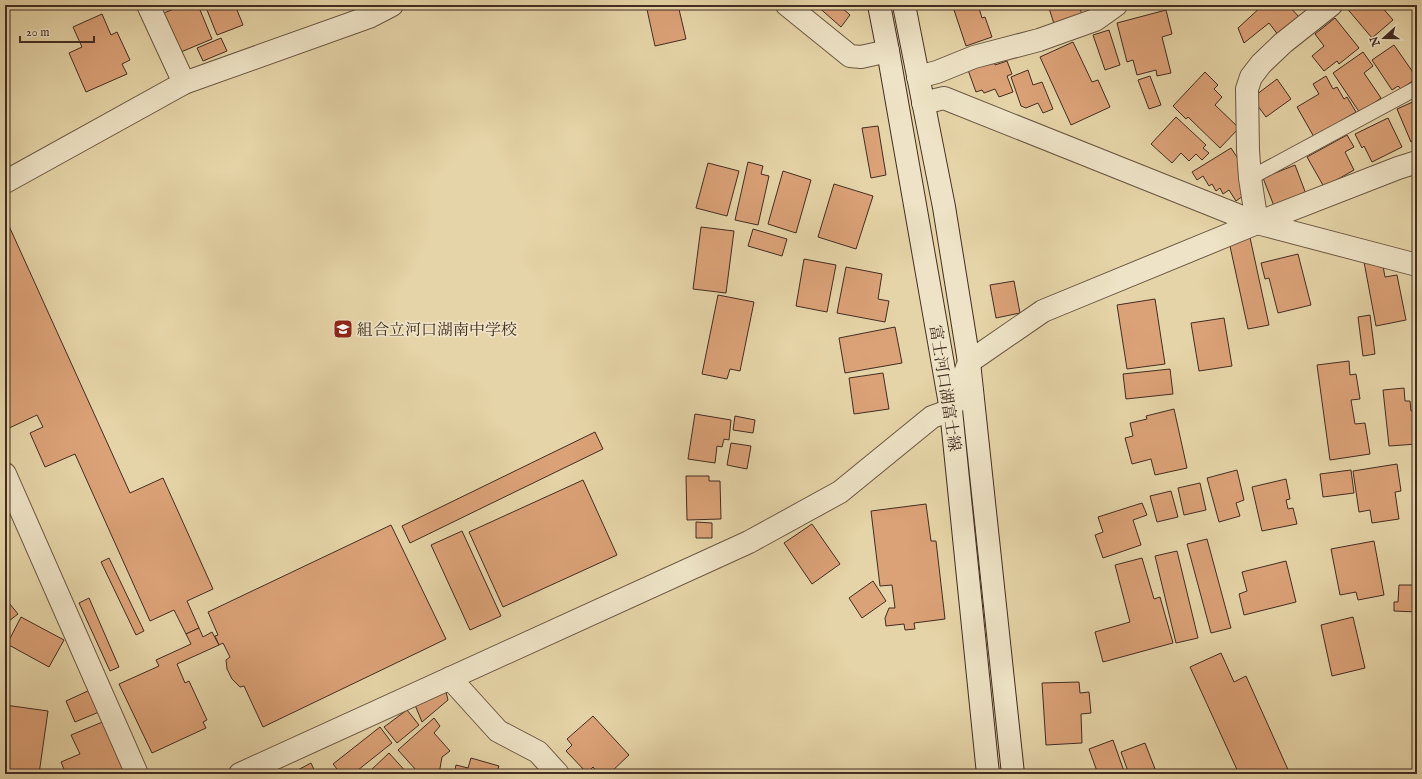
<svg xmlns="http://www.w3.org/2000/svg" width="1422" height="779" font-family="'IM FELL English','Noto Serif JP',serif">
  <rect width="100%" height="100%" fill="#e5d4a7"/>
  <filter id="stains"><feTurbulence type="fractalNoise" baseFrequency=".005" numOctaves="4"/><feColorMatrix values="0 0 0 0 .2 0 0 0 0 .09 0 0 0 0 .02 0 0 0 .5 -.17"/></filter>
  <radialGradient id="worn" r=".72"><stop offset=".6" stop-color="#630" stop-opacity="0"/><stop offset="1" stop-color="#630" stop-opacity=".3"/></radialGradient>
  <!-- building -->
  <g fill="#dba177" stroke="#422d21">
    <path d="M183 5H198L212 39 181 52 164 13Z"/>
    <path d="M205 5H235L243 25 217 35Z"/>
    <path d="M646 5H678L686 39 655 46Z"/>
    <path d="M816 5H840V6L850 15 841 27Z"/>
    <path d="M968 5H978L982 18 985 17 992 37 966 46 954 10Z"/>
    <path d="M1048 5H1079L1084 21 1056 30Z"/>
    <path d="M1263 5H1288L1300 18 1279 36 1269 23 1244 43 1238 28Z"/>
    <path d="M1347 5H1380L1393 20 1372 38 1345 6Z"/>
    <path d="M1166 10 1172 34 1162 37 1171 73 1157 76 1156 70 1137 75 1133 60 1127 62 1117 23Z"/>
    <path d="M102 14 111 35 117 32 130 60 122 64 127 74 86 92 69 53 82 47 73 27Z"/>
    <path d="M1335 18 1359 48 1339 64 1337 61 1324 71 1312 56 1324 46 1315 34Z"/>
    <path d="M1109 30 1120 65 1105 70 1093 35Z"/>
    <path d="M221 38 227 51 203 61 197 48Z"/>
    <path d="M1073 42 1092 82 1098 80 1110 107 1071 125 1040 57Z"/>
    <path d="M1394 45 1417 78 1401 89 1398 86 1392 90 1372 60Z"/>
    <path d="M1363 52 1373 66 1364 73 1381 98 1360 113 1333 73Z"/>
    <path d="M994 61 995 65 1007 61 1012 74 1007 76 1013 92 999 97 995 89 984 93 982 90 976 92 968 70Z"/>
    <path d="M1028 70 1033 85 1042 82 1053 109 1043 113 1038 103 1026 108 1021 106 1011 77Z"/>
    <path d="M1205 72 1218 85 1214 89 1222 97 1215 105 1239 128 1220 148 1188 117 1186 119 1173 106Z"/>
    <path d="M1150 76 1161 105 1149 109 1138 80Z"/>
    <path d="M1326 76 1333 89 1337 87 1344 99 1347 97 1356 112 1314 137 1297 107 1319 94 1313 84Z"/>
    <path d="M1277 79 1291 99 1266 117 1252 98Z"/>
    <path d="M1417 100V139L1411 142 1397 109Z"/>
    <path d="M1176 117 1206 145 1203 148 1209 153 1202 160 1196 154 1189 161 1181 153 1172 163 1151 144Z"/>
    <path d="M1388 118 1402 147 1372 162 1364 146 1362 148 1355 134Z"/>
    <path d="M878 126 886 175 871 178 862 128Z"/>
    <path d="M1347 135 1354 147 1345 152 1354 170 1324 187 1307 157Z"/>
    <path d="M1231 148 1244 168 1238 172 1246 184 1247 193 1236 201 1229 190 1223 194 1220 188 1216 191 1212 184 1209 186 1203 176 1197 180 1192 172Z"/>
    <path d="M748 162 763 166 761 174 769 176 758 225 735 220Z"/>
    <path d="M708 163 739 171 727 216 696 208Z"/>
    <path d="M1295 165 1306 194 1274 206 1263 178Z"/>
    <path d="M783 171 811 180 796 233 768 224Z"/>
    <path d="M834 184 873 196 856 249 818 237Z"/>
    <path d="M9 226 130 493 163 478 213 589 187 601 199 628 186 634 174 610 150 621 75 454 45 467 30 433 43 427 37 415 5 430V356L10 354 5 344V228Z"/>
    <path d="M701 227 734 231 726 293 693 289Z"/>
    <path d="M753 229 787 239 782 256 748 246Z"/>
    <path d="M1249 233 1269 325 1248 329 1228 237Z"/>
    <path d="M1298 254 1311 305 1278 313 1269 278 1265 279 1261 263Z"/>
    <path d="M804 259 836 265 827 312 796 306Z"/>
    <path d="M1364 262 1383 266 1385 277 1397 275 1406 320 1376 326Z"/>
    <path d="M846 267 882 274 878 299 889 301 885 322 837 313Z"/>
    <path d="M1014 281 1020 313 996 318 990 285Z"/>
    <path d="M718 295 754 302 740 371 730 369 727 379 702 374Z"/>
    <path d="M1155 299 1165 364 1127 369 1117 305Z"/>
    <path d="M1370 315 1375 354 1363 356 1358 317Z"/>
    <path d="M1224 318 1232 366 1199 371 1191 323Z"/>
    <path d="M895 327 902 363 845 373 839 338Z"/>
    <path d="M1349 361 1350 375 1356 374 1360 399 1351 400 1355 424 1365 423 1370 454 1330 460 1317 365Z"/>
    <path d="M1170 369 1173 394 1126 399 1123 374Z"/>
    <path d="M883 373 889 409 854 414 849 378Z"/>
    <path d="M1404 388 1405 401H1410L1411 411 1417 410V444L1389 446 1383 390Z"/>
    <path d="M1174 409 1187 468 1155 475 1151 459 1132 464 1125 438 1133 436 1130 423 1147 419 1146 416Z"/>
    <path d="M695 414 731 420 729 440 724 439 722 447 717 446 715 463 688 459Z"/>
    <path d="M735 416 755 420 753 433 733 430Z"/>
    <path d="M595 432 603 449 410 543 402 526Z"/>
    <path d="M731 443 751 446 747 469 727 465Z"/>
    <path d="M1397 464 1401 491 1395 492 1399 519 1372 523 1370 510 1359 512 1353 471Z"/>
    <path d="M1237 470 1244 500 1236 503 1240 516 1219 522 1207 478Z"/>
    <path d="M1351 470 1354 493 1323 497 1320 474Z"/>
    <path d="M686 476H709V481H720L721 519 687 520Z"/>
    <path d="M1286 479 1290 499 1286 500 1288 509 1293 508 1297 524 1262 531 1252 487Z"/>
    <path d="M583 480 617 555 503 607 469 532Z"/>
    <path d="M1200 483 1206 510 1184 515 1178 488Z"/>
    <path d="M1171 491 1178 517 1157 522 1150 496Z"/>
    <path d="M1142 503 1147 515 1133 520 1141 545 1103 558 1095 535 1103 532 1098 517Z"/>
    <path d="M926 504 931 541H936L945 619 914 623 915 629 905 630 904 624 886 626 885 618 889 608H895L892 585 880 586 871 511Z"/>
    <path d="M696 522 712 523V538H696Z"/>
    <path d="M812 524 840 564 812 584 784 543Z"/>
    <path d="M391 525 446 639 263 727 244 686 240 687 232 679 227 669 226 660 230 657 223 643 219 645 215 636 218 635 208 612Z"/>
    <path d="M462 531 501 616 470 630 431 545Z"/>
    <path d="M1207 539 1231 628 1211 633 1187 544Z"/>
    <path d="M1374 541 1384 595 1358 600 1356 592 1340 595 1331 549Z"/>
    <path d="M1177 551 1198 638 1176 643 1155 556Z"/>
    <path d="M109 558 144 631 136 635 101 562Z"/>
    <path d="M1142 558 1154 599 1160 597 1173 643 1103 662 1095 632 1130 622 1115 565Z"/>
    <path d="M1286 561 1296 602 1244 615 1239 594 1247 591 1242 572Z"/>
    <path d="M873 581 886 601 862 618 849 598Z"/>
    <path d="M1399 585H1417V612L1394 611V602H1398Z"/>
    <path d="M5 598 18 614 5 624Z"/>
    <path d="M89 598 119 667 110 671 79 603Z"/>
    <path d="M21 617 64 640 49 667 7 644Z"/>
    <path d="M1353 617 1365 668 1332 676 1321 625Z"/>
    <path d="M199 628 203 637 212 632 219 645 177 664 185 683 189 681 207 720 203 722 206 728 152 753 119 684 159 666 156 660 191 644 186 634Z"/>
    <path d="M1221 653 1234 682 1246 676 1290 774H1239L1190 667Z"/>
    <path d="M1079 682 1080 693 1089 692 1091 713 1081 714 1082 743 1046 745 1042 683Z"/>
    <path d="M445 688 448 700 422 722 415 705Z"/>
    <path d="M90 690 99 712 75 722 66 701Z"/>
    <path d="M5 705 48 711 39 774H5Z"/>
    <path d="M407 710 419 725 397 743 384 727Z"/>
    <path d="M593 716 629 755 609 774H599L593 767 587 773 566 751 572 745 567 739Z"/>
    <path d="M434 718 440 726 434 733 450 751 442 757 439 774H415L413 772 416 770 398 750Z"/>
    <path d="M105 721 129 774H66L61 762 80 754 71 735Z"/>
    <path d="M380 727 392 743 353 774H341L333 764Z"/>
    <path d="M1113 740 1125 774H1098L1089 749Z"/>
    <path d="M1145 743 1157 774H1129L1121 752Z"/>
    <path d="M389 753 408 774H371L369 772Z"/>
    <path d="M471 758 499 766 496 774H454L456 765 468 768Z"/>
    <path d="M311 763 316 774H281L290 769 292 773Z"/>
  </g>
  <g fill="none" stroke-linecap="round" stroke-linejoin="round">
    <defs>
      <path id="service" d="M1250 178 1417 88"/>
      <g id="minor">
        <path d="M148 5 184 83"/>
        <path d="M787 5 850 56 861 57 888 51"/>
        <path d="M918 77 937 72 974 57 1039 40 1095 20 1116 5"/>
        <path d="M923 103 944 98 1257 223 1417 265"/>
        <path d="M5 182 184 83 369 17 392 5"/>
        <path d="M1257 223 1250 178 1248 150 1247 89 1251 77 1261 64 1283 43 1331 5"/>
        <path d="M5 474 137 774"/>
        <path d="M450 678 498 731 538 752 558 774"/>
        <path d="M240 774 749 542 840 492 932 417 951 410 969 362 1043 311 1257 223 1398 168 1417 162"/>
      </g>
      <g id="secondary">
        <path d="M879 5 888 51 951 410 988 774"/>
        <path d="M904 5 944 207 969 362 1013 774"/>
      </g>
    </defs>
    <!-- service casing -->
    <use href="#service" stroke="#6b5742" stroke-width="16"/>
    <!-- minor casing -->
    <use href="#minor" stroke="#6b5742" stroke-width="24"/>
    <!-- secondary casing -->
    <use href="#secondary" stroke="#422d21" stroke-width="24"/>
    <!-- service -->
    <use href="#service" stroke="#eee3c6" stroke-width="14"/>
    <!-- minor -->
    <use href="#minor" stroke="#eee3c6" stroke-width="22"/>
    <!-- secondary -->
    <use href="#secondary" stroke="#eee3c6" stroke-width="22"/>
  </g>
  <!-- icons -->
  <defs>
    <symbol id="school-square" viewBox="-11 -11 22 22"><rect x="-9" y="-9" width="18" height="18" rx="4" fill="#8f2418" stroke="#eee3c6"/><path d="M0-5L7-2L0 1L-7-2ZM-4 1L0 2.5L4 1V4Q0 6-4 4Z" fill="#fff"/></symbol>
  </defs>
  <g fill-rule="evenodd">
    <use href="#school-square" x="332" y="318" width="22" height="22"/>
  </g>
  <g text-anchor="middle" stroke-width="3.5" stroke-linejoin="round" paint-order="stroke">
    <!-- poi labels -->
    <g font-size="16" fill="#422d21" stroke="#eee3c6" text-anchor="start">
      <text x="357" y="335">組合立河口湖南中学校</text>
    </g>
    <!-- street labels -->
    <g font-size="16" fill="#422d21" stroke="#eee3c6">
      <text transform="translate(946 388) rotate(81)" y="6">富士河口湖富士線</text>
    </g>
  </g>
  <!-- margin -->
  <rect width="1422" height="779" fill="none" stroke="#e5d4a7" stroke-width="20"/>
  <rect x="6" y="6" width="1410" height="767" fill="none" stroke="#422d21" stroke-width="2"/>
  <rect x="10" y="10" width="1402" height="759" fill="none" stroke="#422d21"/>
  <!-- north arrow -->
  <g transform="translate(1384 38) rotate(249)" stroke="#eee3c6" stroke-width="3" paint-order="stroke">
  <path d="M0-3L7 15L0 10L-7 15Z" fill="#422d21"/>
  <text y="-6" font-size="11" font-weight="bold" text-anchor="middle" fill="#422d21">N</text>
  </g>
  <!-- scale -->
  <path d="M20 36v6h74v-6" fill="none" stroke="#422d21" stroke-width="2"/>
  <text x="26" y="36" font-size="12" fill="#422d21" stroke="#eee3c6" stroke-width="3" paint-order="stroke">20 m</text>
  <rect width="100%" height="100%" filter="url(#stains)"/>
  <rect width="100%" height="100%" fill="url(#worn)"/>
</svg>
